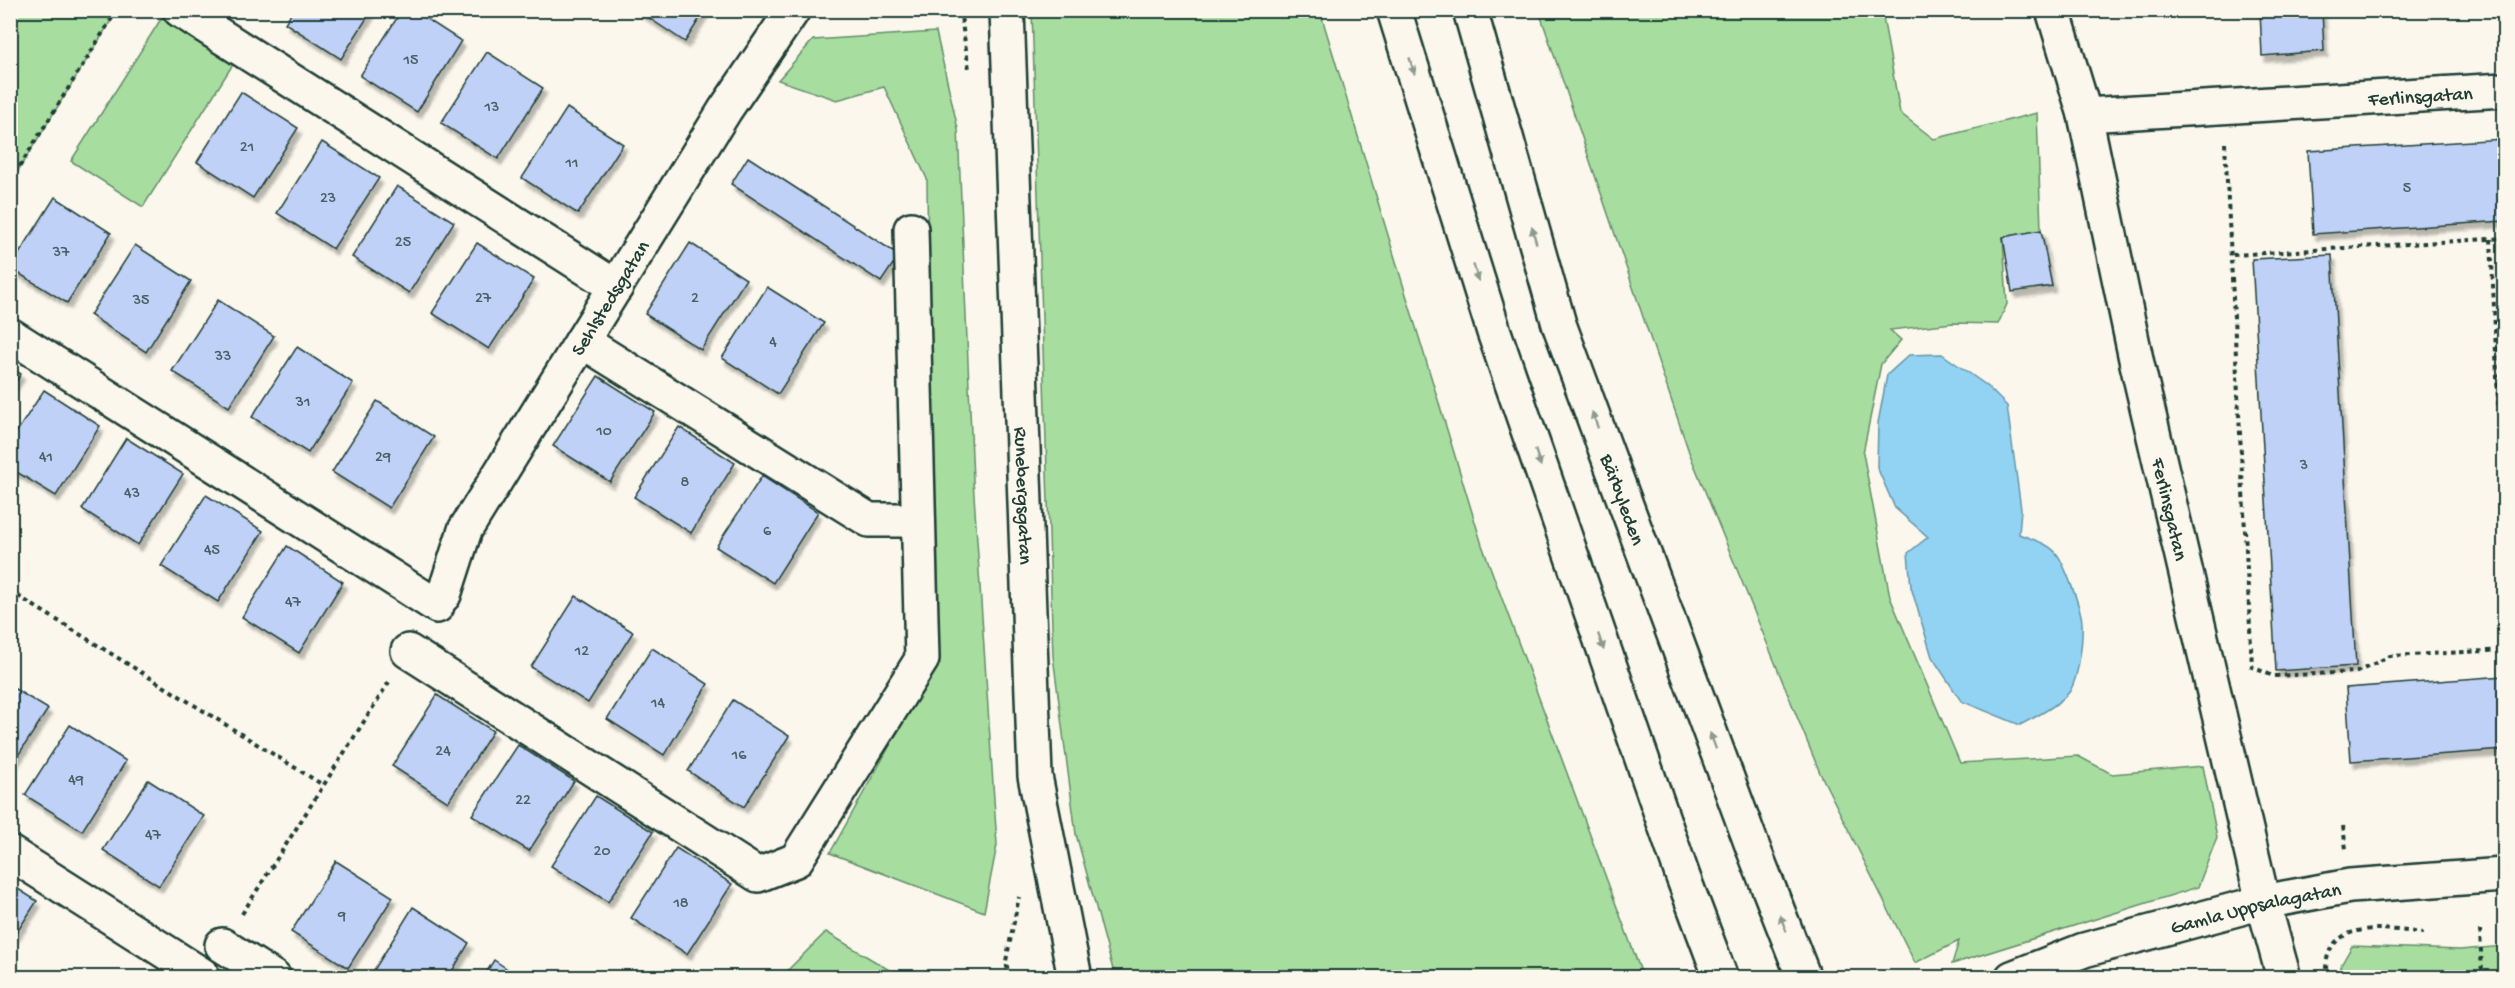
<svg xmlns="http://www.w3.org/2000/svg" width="2515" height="988" font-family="'Gochi Hand',sans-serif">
  <defs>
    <filter id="shadow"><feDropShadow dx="3.5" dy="6" stdDeviation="1.5" flood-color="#0004"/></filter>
  </defs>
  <rect width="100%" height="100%" fill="#fbf7ec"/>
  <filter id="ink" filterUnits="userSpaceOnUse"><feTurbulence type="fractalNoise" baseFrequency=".0167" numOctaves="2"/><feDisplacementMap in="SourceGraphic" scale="12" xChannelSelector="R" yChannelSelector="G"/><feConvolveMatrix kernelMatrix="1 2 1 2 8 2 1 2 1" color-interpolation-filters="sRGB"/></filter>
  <g filter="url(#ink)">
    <!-- green -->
    <g fill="#a8dda0" stroke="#648d6a" stroke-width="1.5">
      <path d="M11 10 117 11 11 182 10 11Z"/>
      <path d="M166 11 242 50 143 207 71 161Z"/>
      <path d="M1032 11H1320L1482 545 1643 977H1115L1076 834 1053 656Z"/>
      <path d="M1539 11H1882L1900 113 1934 139 2037 113 2041 230 2003 237 2007 304 1998 324 1953 323 1890 330 1901 340 1881 364 1863 453 1890 597 1960 763 2078 756 2112 774 2203 766 2217 837 2198 887 1952 964 1959 941 1915 963 1820 773 1689 452Z"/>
      <path d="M936 32 958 129 973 480 997 845 984 912 830 853 932 670 927 179 884 87 837 100 778 80 813 40Z"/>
      <path d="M826 932 901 977H781Z"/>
      <path d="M2352 946 2460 950 2504 946V977H2341L2340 967Z"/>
    </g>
    <!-- water -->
    <path fill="#92d2f3" stroke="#6496a7" stroke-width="1.5" d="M1942 354 1986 385 2007 406 2021 509 2019 534C2031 539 2048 543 2056 553 2064 562 2082 611 2082 623 2083 640 2079 676 2070 691 2061 704 2034 718 2020 725L1961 701 1932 657 1911 587 1908 553 1928 537 1895 508 1877 467 1878 423 1887 375 1909 355Z"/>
    <!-- building -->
    <g fill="#c0d1f7" stroke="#1f3d34" stroke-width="1.5" filter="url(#shadow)">
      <path d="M293 10H372L341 59 285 23Z"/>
      <path d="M402 10H413L461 41 417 112 360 76Z"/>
      <path d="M637 10H705L685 42Z"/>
      <path d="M2260 10H2322L2324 51 2262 56Z"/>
      <path d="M487 52 543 88 498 159 441 123Z"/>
      <path d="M241 92 298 128 253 198 197 162Z"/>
      <path d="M567 108 623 144 578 214 522 178Z"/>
      <path d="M2504 139V221L2313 234 2308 151Z"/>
      <path d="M322 142 379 178 333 249 277 213Z"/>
      <path d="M748 157 899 255 881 282 731 184Z"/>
      <path d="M397 186 454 222 409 293 352 257Z"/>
      <path d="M55 197 111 233 67 303 10 268Z"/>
      <path d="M2041 230 2052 286 2012 292 2003 237Z"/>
      <path d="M477 243 534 279 489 349 432 313Z"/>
      <path d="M690 243 746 279 701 350 645 314Z"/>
      <path d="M135 245 191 281 146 352 90 315Z"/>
      <path d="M2332 255 2356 666 2276 671 2252 259Z"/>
      <path d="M767 287 824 323 778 394 722 358Z"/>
      <path d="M218 300 274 336 229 407 172 371Z"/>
      <path d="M297 347 353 383 308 453 252 417Z"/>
      <path d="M10 367 21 374 10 390Z"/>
      <path d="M598 376 655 412 610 482 553 446Z"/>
      <path d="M44 390 100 426 56 496 10 468V442Z"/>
      <path d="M377 401 434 437 389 508 332 472Z"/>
      <path d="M679 427 735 463 691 533 634 497Z"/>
      <path d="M126 438 183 474 138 545 82 509Z"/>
      <path d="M762 476 818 512 773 583 716 547Z"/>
      <path d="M206 495 263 531 218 602 161 566Z"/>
      <path d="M287 546 343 582 299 653 242 617Z"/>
      <path d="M576 596 633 632 588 703 531 667Z"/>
      <path d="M652 648 708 684 664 755 607 719Z"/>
      <path d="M2504 676V750L2351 761 2346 688Z"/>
      <path d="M10 686 48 709 10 768Z"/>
      <path d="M437 695 493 731 448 802 392 766Z"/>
      <path d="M733 700 789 736 744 807 688 771Z"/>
      <path d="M70 725 126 761 82 831 25 795Z"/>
      <path d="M518 745 574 781 529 851 472 815Z"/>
      <path d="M148 780 204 816 159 886 103 850Z"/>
      <path d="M596 796 653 832 608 902 551 866Z"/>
      <path d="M676 848 732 884 687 954 631 918Z"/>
      <path d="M336 861 393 897 348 968 291 932Z"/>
      <path d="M10 884 37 901 10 943Z"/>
      <path d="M413 907 469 943 448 978H369Z"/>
      <path d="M494 960 521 978H483Z"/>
    </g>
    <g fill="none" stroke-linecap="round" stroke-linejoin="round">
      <defs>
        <g id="minor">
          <path d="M180 10 616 287"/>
          <path id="s1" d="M1007 10 1035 776 1075 978"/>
          <path id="s2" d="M2053 10 2085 115 2137 364 2263 902 2284 978"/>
          <path id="s3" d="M2085 115 2504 90"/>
          <path d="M10 335 437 606"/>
          <path d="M582 341 869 520H918"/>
          <path id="s4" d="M444 595 465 530 725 110 793 10"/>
          <path d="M408 651 758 875 796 860 922 659 911 229"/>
          <path d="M10 853 202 975"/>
          <path d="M222 945 274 978"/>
          <path id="s5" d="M2012 978 2084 950 2263 902 2350 886 2504 875"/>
        </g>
        <g id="major">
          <path d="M1394 10 1494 332 1683 877 1721 978"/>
          <path id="s6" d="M1470 10 1559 324 1753 848 1804 978"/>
        </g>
      </defs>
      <!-- minor casing -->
      <use href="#minor" stroke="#1f3d34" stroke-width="38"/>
      <!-- major casing -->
      <use href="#major" stroke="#1f3d34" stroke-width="38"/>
      <!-- path -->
      <g stroke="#1f3d34" stroke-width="4" stroke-dasharray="4.5 4.5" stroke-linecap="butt">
        <path d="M960 10 969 69"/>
        <path d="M2225 143 2252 666"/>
        <path d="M10 182 117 10"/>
        <path d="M2491 239 2504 534"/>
        <path d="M2233 255 2504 238"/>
        <path d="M10 591 323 785"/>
        <path d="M2250 666 2273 676 2357 672 2390 656 2504 650"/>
        <path d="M2343 826 2346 849"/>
        <path d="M242 914 389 682"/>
        <path d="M2480 930 2482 974"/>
        <path d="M1009 978 1006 961 1019 897"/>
        <path d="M2325 978C2326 971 2326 965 2327 959 2336 918 2394 930 2423 933"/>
        <path d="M2452 978 2504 972"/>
      </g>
      <!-- minor -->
      <use href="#minor" stroke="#fbf7ec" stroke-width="33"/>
      <!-- major -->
      <use href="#major" stroke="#fbf7ec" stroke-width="33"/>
    </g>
    <!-- one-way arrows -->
    <defs><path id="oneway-solid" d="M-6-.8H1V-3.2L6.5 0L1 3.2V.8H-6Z" transform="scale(1.5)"/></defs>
    <g fill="#8d9a90">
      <use href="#oneway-solid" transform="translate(1412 66) rotate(73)"/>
      <use href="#oneway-solid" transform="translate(1534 235) rotate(-106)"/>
      <use href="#oneway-solid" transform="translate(1476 273) rotate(73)"/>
      <use href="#oneway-solid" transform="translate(1595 420) rotate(-110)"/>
      <use href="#oneway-solid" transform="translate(1538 458) rotate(71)"/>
      <use href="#oneway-solid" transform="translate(1601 642) rotate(71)"/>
      <use href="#oneway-solid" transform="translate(1713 741) rotate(-110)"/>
      <use href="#oneway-solid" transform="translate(1783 923) rotate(-112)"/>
    </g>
  </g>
  <g text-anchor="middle" stroke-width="6" stroke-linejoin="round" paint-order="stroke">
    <!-- number labels -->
    <g font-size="16" fill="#476265">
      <text x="411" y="64">15</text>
      <text x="492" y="111">13</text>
      <text x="247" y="151">21</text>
      <text x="572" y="167">11</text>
      <text x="2407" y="192">5</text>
      <text x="328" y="202">23</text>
      <text x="403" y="246">25</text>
      <text x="61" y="256">37</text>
      <text x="483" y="302">27</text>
      <text x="695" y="302">2</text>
      <text x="141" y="304">35</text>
      <text x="773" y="346">4</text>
      <text x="223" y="360">33</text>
      <text x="303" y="406">31</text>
      <text x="604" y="435">10</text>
      <text x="46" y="461">41</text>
      <text x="383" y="461">29</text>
      <text x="2304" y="469">3</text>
      <text x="685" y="486">8</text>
      <text x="132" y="497">43</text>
      <text x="767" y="535">6</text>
      <text x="212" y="554">45</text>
      <text x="293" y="606">47</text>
      <text x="582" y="655">12</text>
      <text x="658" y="707">14</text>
      <text x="443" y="755">24</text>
      <text x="739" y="759">16</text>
      <text x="76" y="784">49</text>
      <text x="523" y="804">22</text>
      <text x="153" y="839">47</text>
      <text x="602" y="855">20</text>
      <text x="681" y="907">18</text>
      <text x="342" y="920">9</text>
    </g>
    <!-- street labels -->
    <g font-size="20" fill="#1f3d34" stroke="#fbf7ec">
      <text dy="7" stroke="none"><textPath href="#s3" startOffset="336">Ferlinsgatan</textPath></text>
      <text dy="7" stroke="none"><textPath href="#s4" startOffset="342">Sehlstedsgatan</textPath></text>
      <text dy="7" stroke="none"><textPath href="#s1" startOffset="486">Runebergsgatan</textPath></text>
      <text dy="7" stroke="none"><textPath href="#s6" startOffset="513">Bärbyleden</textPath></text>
      <text dy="7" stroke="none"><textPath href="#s2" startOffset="513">Ferlinsgatan</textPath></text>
      <text dy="7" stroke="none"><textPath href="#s5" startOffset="254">Gamla Uppsalagatan</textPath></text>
    </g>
  </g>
  <!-- margin -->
  <rect width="2515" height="988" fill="none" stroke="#fbf7ec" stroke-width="36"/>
  <rect x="18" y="18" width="2479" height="952" fill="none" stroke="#1f3d34" stroke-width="2" filter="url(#ink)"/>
</svg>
